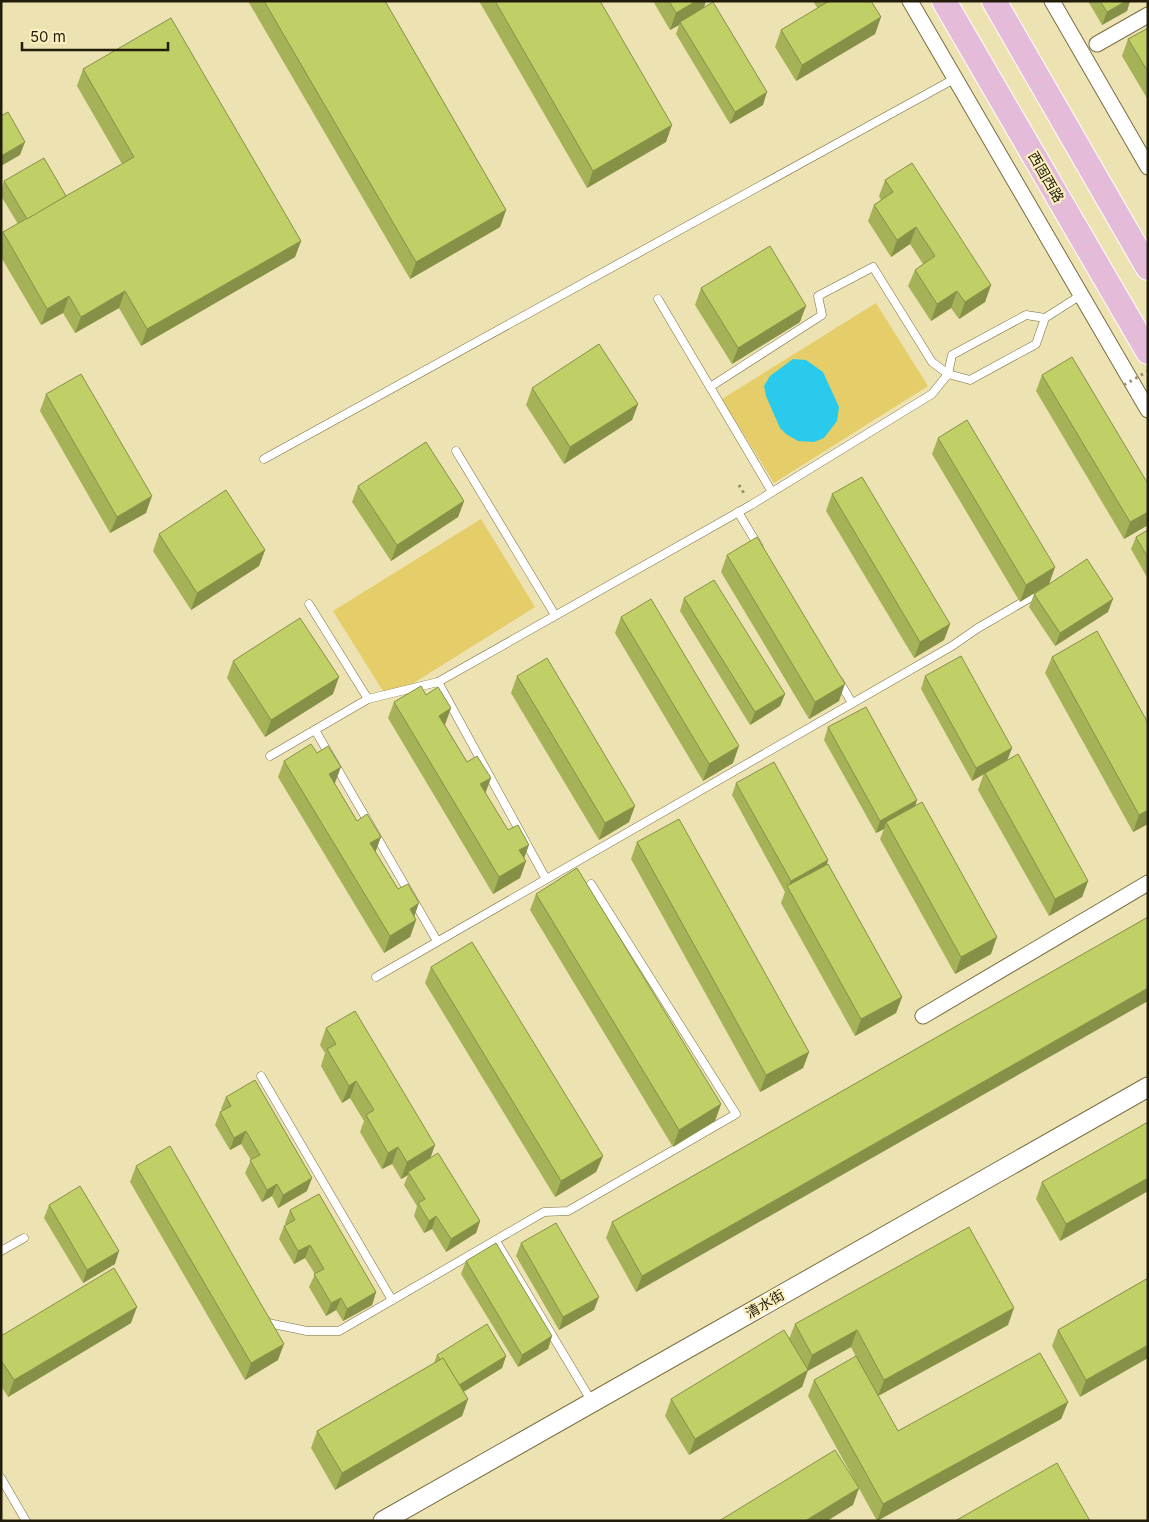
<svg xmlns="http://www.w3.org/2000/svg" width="1149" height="1522" font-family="Inter,'Noto Sans SC',sans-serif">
  <rect width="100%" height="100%" fill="#ede2b2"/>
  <!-- green -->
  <g fill="#e5cd69">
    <path d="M876 303 928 386 774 483 722 399Z"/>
    <path d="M481 519 535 607 388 699 333 611Z"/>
  </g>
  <!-- water -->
  <path fill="#29caeb" d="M793 359 806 360 823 372 839 407 837 421 824 438 814 442 798 441 786 434 780 428 766 396 764 386 770 376Z"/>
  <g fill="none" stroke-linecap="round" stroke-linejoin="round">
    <defs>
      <g id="service">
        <path d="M658 299 772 492"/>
        <path d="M710 387 822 315 818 296 873 267 932 362 948 374 970 380 1036 344 1045 318 1081 295"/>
        <path d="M456 451 555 615"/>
        <path d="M264 459 954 79"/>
        <path d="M738 512 759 547"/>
        <path d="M309 604 368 699"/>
        <path d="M839 681 852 703"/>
        <path d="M438 682 546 879"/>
        <path d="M315 730 437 941"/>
        <path d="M270 756 368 699 438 682 751 505 932 394 948 374 952 355 1026 315 1045 318"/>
        <path d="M376 977 952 646 978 628 1040 592"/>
        <path d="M261 1076 392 1300"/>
        <path d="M496 1241 592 1402"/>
        <path d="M1 1251 24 1238"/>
        <path d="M267 1321 268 1323 307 1331H339L544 1212 568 1211 736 1114 591 884"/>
        <path d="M1 1478 26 1521"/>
      </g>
      <g id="minor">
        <path d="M910 1 1148 410"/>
        <path d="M1052 1 1148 167"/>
        <path d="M1097 44 1148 15"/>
        <path d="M923 1016 1148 883"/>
      </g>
      <path id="tertiary" d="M383 1521 1148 1087"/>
      <g id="primary">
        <path d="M944 1 1148 352"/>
        <path d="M994 1 1148 268"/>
      </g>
    </defs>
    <!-- service casing -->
    <use href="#service" stroke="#7a6f43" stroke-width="9"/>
    <!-- minor casing -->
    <use href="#minor" stroke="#7a6f43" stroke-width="17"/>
    <!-- tertiary casing -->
    <use href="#tertiary" stroke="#7a6f43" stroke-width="21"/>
    <!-- primary casing -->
    <use href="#primary" stroke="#fff" stroke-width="26"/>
    <!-- path -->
    <path stroke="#98906c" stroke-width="3" stroke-dasharray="2.5 4" stroke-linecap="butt" d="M739 485 745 495"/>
    <!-- service -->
    <use href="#service" stroke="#fff" stroke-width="8"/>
    <!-- minor -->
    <use href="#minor" stroke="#fff" stroke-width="15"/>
    <!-- tertiary -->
    <use href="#tertiary" stroke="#fff" stroke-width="19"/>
    <!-- primary -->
    <use href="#primary" stroke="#e4bcda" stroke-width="24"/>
    <!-- path-bridge -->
    <path stroke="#98906c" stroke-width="3" stroke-dasharray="2.5 4" stroke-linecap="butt" d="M1124 385 1148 371"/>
  </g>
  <!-- wall -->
  <g fill="#a5b258">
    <path d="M248 1H385L506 210 500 227 410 279Z"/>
    <path d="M479 1H600L666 142 587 188Z"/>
    <path d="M653 1H706L704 7 763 105 730 124 676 34 679 25 670 30Z"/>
    <path d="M813 1H871L881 17 875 34 796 81 775 47 781 30 818 9Z"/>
    <path d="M1088 1H1130L1127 11 1102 25Z"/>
    <path d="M1148 28V100L1122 56 1128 39Z"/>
    <path d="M83 69 301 241 295 257 141 346 119 308 75 333 63 313 41 325 1 257V236L3 232 18 224 1 196V190L4 181 66 196 122 164 77 86Z"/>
    <path d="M885 180 991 285 985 302 959 319 951 308 931 321 908 286 915 270 923 264 910 244 891 257 868 221 874 205 881 200 879 196Z"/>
    <path d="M701 288 800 322 732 364 695 305Z"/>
    <path d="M1042 375 1148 484V525L1124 539 1036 391Z"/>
    <path d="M532 388 638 404 632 420 564 464 526 405Z"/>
    <path d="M46 394 146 513 110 533 40 411Z"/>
    <path d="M938 438 1055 567 1049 584 1108 612 1055 646 1029 607 1034 594 1048 585 1020 602 932 454Z"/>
    <path d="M358 486 464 501 458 517 391 561 352 502Z"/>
    <path d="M832 494 950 624 944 640 914 658 826 511Z"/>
    <path d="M1148 530V579L1131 549 1136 537Z"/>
    <path d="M159 534 265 550 259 566 191 610 153 551Z"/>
    <path d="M727 555 839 701 809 719 721 572Z"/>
    <path d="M684 598 785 694 780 706 750 725 680 611Z"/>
    <path d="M621 617 733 763 703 781 615 633Z"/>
    <path d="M1052 657 1148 723V824L1133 832 1045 673Z"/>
    <path d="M233 661 333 694 265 737 227 678Z"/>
    <path d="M517 676 629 822 599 840 511 693Z"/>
    <path d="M925 676 1012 748 1007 760 1088 881 1082 897 1049 916 978 790 984 773 972 781 921 689Z"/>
    <path d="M426 695 451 708 445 725 467 762 491 778 485 793 526 861 520 878 493 894 388 718 394 702Z"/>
    <path d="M828 727 917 800 915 806 991 954 955 974 880 839 884 829 876 833 824 740Z"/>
    <path d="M284 761 335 783V784L357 821 381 837 375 852 416 920 410 937 384 953 278 777Z"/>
    <path d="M736 783 828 860 827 864 902 997 896 1013 855 1036 781 903 785 892 732 795Z"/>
    <path d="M637 842 809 1052 803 1068 760 1092 631 859Z"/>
    <path d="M536 894 721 1104 715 1121 673 1147 530 910Z"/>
    <path d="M1148 917 636 1292 606 1238 612 1222Z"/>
    <path d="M431 967 603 1156 596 1172 555 1197 425 983Z"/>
    <path d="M326 1028 480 1221 476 1233 446 1252 432 1229 424 1233 414 1216 417 1206 404 1185 408 1175 401 1179 392 1164 382 1169 360 1132 364 1121 350 1098 342 1103 321 1066 325 1053 320 1045Z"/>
    <path d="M226 1097 307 1191 278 1208 272 1196 262 1202 245 1173 251 1160 241 1144 230 1150 215 1125 220 1112 222 1111 221 1109Z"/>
    <path d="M1148 1122V1191L1060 1241 1036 1199 1042 1182Z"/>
    <path d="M136 1166 278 1360 245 1380 130 1182Z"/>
    <path d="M49 1205 115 1264 83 1283 44 1218Z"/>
    <path d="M290 1210 376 1292 372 1305 343 1321 336 1310 326 1316 309 1287 315 1274 305 1258 294 1264 279 1239 284 1226 286 1225 285 1223Z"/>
    <path d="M521 1243 594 1310 559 1330 516 1256Z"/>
    <path d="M466 1261 552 1336 548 1349 518 1367 461 1274Z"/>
    <path d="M1148 1278 1080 1397 1052 1346 1058 1330Z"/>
    <path d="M131 1323 8 1397 1 1386V1336Z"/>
    <path d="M795 1324 1008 1325 878 1396 898 1431 1068 1402 1061 1419 877 1521 808 1396 814 1380 856 1357 851 1347 808 1370 802 1387 689 1455 665 1416 671 1399 789 1339Z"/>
    <path d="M437 1355 506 1356 502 1368 463 1392 468 1399 462 1416 335 1490 311 1448 317 1431 434 1363Z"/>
  </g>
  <!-- shaded-wall -->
  <g fill="#869147">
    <path d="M696 1H706L703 10 680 22 679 25 670 30 676 13Z"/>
    <path d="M1126 1H1130L1127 11 1102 25 1107 12Z"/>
    <path d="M881 17 875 34 796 81 802 65Z"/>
    <path d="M767 92 763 105 730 124 735 112Z"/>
    <path d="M672 125 666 142 587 188 593 171Z"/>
    <path d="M25 142 20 155 1 166V156Z"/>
    <path d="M506 210 500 227 410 279 416 262Z"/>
    <path d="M916 227 910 244 891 257 897 240Z"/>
    <path d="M301 241 295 257 141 346 147 329Z"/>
    <path d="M991 285 985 302 959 319 965 302Z"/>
    <path d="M125 291 119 308 75 333 81 317Z"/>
    <path d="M957 291 951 308 931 321 937 304Z"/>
    <path d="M69 296 63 313 41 325 47 309Z"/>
    <path d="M806 306 800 322 732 364 738 348Z"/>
    <path d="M638 404 632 420 564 464 570 447Z"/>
    <path d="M152 496 146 513 110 533 117 517Z"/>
    <path d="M464 501 458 517 391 561 397 545Z"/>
    <path d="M1148 512V525L1124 539 1130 522Z"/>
    <path d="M265 550 259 566 191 610 197 593Z"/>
    <path d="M1055 567 1049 584 1020 602 1026 585Z"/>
    <path d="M1113 599 1108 612 1055 646 1060 633Z"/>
    <path d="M950 624 944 640 914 658 920 642Z"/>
    <path d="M339 677 333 694 265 737 271 720Z"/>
    <path d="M845 684 839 701 809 719 815 702Z"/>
    <path d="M785 694 780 706 750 725 755 712Z"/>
    <path d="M451 708 445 724 433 732 439 716Z"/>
    <path d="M739 746 733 763 703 781 709 764Z"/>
    <path d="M1012 748 1007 761 972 781 976 768Z"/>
    <path d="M341 767 335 783 323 791 329 774Z"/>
    <path d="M491 778 485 794 480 784Z"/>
    <path d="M917 800 913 813 886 822 884 829 876 833 880 821Z"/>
    <path d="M635 806 629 822 599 840 605 823Z"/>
    <path d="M1148 810V824L1133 832 1139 815Z"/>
    <path d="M381 837 375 853 370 843Z"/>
    <path d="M529 845 523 861 519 850Z"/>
    <path d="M828 860 824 873 788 888 791 881Z"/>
    <path d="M526 861 520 878 493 894 499 877Z"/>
    <path d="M1088 881 1082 897 1049 916 1055 899Z"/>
    <path d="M419 903 413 920 410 909Z"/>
    <path d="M416 920 410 937 384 953 390 936Z"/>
    <path d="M997 937 991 954 955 974 961 957Z"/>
    <path d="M1148 988V1001L636 1292 642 1276Z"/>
    <path d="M902 997 896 1013 855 1036 861 1019Z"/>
    <path d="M809 1052 803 1068 760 1092 766 1075Z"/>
    <path d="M356 1081 350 1098 342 1103 349 1086Z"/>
    <path d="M721 1104 715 1121 673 1147 679 1130Z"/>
    <path d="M246 1131 241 1144 230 1150 234 1138Z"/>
    <path d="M435 1145 429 1162 408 1172V1175L401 1179 407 1162Z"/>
    <path d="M398 1147 392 1164 382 1169 388 1153Z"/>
    <path d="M603 1156 596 1172 555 1197 561 1181Z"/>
    <path d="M312 1178 307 1191 278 1208 283 1195Z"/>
    <path d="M1148 1178V1191L1060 1241 1066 1224Z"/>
    <path d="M277 1184 272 1196 262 1202 267 1190Z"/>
    <path d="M436 1216 432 1229 424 1233 429 1221Z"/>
    <path d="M480 1221 476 1233 446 1252 451 1239Z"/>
    <path d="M310 1245 305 1258 294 1264 298 1251Z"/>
    <path d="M119 1251 115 1264 83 1283 87 1270Z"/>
    <path d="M376 1292 372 1305 343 1321 347 1309Z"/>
    <path d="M599 1297 594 1310 559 1330 563 1317Z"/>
    <path d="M341 1298 336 1310 326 1316 331 1303Z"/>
    <path d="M137 1307 131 1323 8 1397 14 1380Z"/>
    <path d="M1014 1308 1008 1325 878 1396 884 1380Z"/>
    <path d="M857 1330 851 1347 806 1372 812 1355Z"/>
    <path d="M552 1336 548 1349 518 1367 522 1355Z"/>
    <path d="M284 1344 278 1360 245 1380 251 1363Z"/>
    <path d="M1148 1345V1358L1080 1397 1086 1380Z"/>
    <path d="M506 1356 502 1368 452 1399 457 1386Z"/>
    <path d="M808 1370 802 1387 689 1455 695 1439Z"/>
    <path d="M468 1399 462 1416 335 1490 342 1473Z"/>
    <path d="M1068 1402 1061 1419 877 1521 883 1504Z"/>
    <path d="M859 1488 853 1505 827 1521H805Z"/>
  </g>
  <!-- building -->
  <g fill="#c0cf66" stroke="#869147">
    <path d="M264 1H385L506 210 416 262Z"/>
    <path d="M495 1H600L672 125 593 171Z"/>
    <path d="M669 1H696L676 13Z"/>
    <path d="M829 1H871L881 17 802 65 781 30Z"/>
    <path d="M1100 1H1126L1107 12Z"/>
    <path d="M713 2 767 92 735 112 680 22Z"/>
    <path d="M171 18 301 241 147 329 125 291 81 317 69 296 47 309 3 232 134 157 83 69Z"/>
    <path d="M1148 28V72L1128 39Z"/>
    <path d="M8 112 25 142 1 156V116Z"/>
    <path d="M44 158 66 196 27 219 4 181Z"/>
    <path d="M912 163 991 285 965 302 957 291 937 304 915 270 935 256 916 227 897 240 874 205 893 192 885 180Z"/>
    <path d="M770 246 806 306 738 348 701 288Z"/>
    <path d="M599 344 638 404 570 447 532 388Z"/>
    <path d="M1072 357 1148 484V512L1130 522 1042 375Z"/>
    <path d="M81 374 152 496 117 517 46 394Z"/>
    <path d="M967 420 1055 567 1026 585 938 438Z"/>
    <path d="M426 442 464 501 397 545 358 486Z"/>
    <path d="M862 477 950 624 920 642 832 494Z"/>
    <path d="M226 490 265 550 197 593 159 534Z"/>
    <path d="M1148 530V558L1136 537Z"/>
    <path d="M757 537 845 684 815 702 727 555Z"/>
    <path d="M1087 559 1113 599 1060 633 1034 594Z"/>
    <path d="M714 580 785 694 755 712 684 598Z"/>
    <path d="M651 599 739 746 709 764 621 617Z"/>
    <path d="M300 618 339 677 271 720 233 661Z"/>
    <path d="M1097 631 1148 723V810L1139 815 1052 657Z"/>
    <path d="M961 656 1012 748 976 768 925 676Z"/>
    <path d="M547 658 635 806 605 823 517 676Z"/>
    <path d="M421 686 426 695 438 687 451 708 439 716 467 762 477 756 491 778 480 784 508 830 518 825 529 845 519 850 526 861 499 877 394 702Z"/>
    <path d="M866 707 917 800 880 821 828 727Z"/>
    <path d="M311 744 317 753 328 746 341 767 329 774 357 821 367 814 381 837 370 843 398 889 408 884 419 903 410 909 416 920 390 936 284 761Z"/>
    <path d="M1018 754 1088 881 1055 899 985 773Z"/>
    <path d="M774 762 828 860 791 881 736 783Z"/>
    <path d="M922 802 997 937 961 957 886 822Z"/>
    <path d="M679 819 809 1052 766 1075 637 842Z"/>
    <path d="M828 864 902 997 861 1019 787 886Z"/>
    <path d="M577 868 721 1104 679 1130 536 894Z"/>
    <path d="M1148 917V988L642 1276 612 1222Z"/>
    <path d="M472 942 603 1156 561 1181 431 967Z"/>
    <path d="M355 1011 435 1145 407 1162 398 1147 388 1153 366 1115 374 1110 356 1081 349 1086 327 1049 336 1044 326 1028Z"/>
    <path d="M255 1080 312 1178 283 1195 277 1184 267 1190 250 1160 260 1155 246 1131 234 1138 220 1112 231 1106 226 1097Z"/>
    <path d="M1148 1122V1178L1066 1224 1042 1182Z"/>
    <path d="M170 1146 284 1344 251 1363 136 1166Z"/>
    <path d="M438 1153 480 1221 451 1239 436 1216 429 1221 418 1203 425 1199 408 1172Z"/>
    <path d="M80 1186 119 1251 87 1270 49 1205Z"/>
    <path d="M319 1194 376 1292 347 1309 341 1298 331 1303 314 1274 324 1269 310 1245 298 1251 284 1226 295 1220 290 1210Z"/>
    <path d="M556 1223 599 1297 563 1317 521 1243Z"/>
    <path d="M969 1227 1014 1308 884 1380 857 1330 812 1355 795 1324Z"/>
    <path d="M496 1243 552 1336 522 1355 466 1261Z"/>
    <path d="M114 1268 137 1307 14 1380 1 1360V1336Z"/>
    <path d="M1148 1278V1345L1086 1380 1058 1330Z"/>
    <path d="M487 1324 506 1356 459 1385 443 1358 440 1360 437 1355Z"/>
    <path d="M784 1330 808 1370 695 1439 671 1399Z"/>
    <path d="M1040 1353 1068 1402 883 1504 814 1380 856 1356 898 1431Z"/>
    <path d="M443 1358 468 1399 342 1473 317 1431Z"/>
    <path d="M835 1450 859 1488 805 1521H719Z"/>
    <path d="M1057 1463 1090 1521H955Z"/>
  </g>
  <g text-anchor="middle" stroke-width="4.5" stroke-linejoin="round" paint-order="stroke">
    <!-- street labels -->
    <g font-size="14" fill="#221d0b" stroke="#fbefbf">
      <text transform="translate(1046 177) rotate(60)" y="5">西固西路</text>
      <text transform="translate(765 1304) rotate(-30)" y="5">清水街</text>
    </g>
  </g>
  <!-- border -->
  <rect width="1149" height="1522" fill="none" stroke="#221d0b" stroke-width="5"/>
  <!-- scale -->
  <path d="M22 42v8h146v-8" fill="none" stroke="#221d0b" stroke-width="2.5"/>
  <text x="30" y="42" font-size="15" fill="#221d0b" stroke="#fbefbf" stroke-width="4" paint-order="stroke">50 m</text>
</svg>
